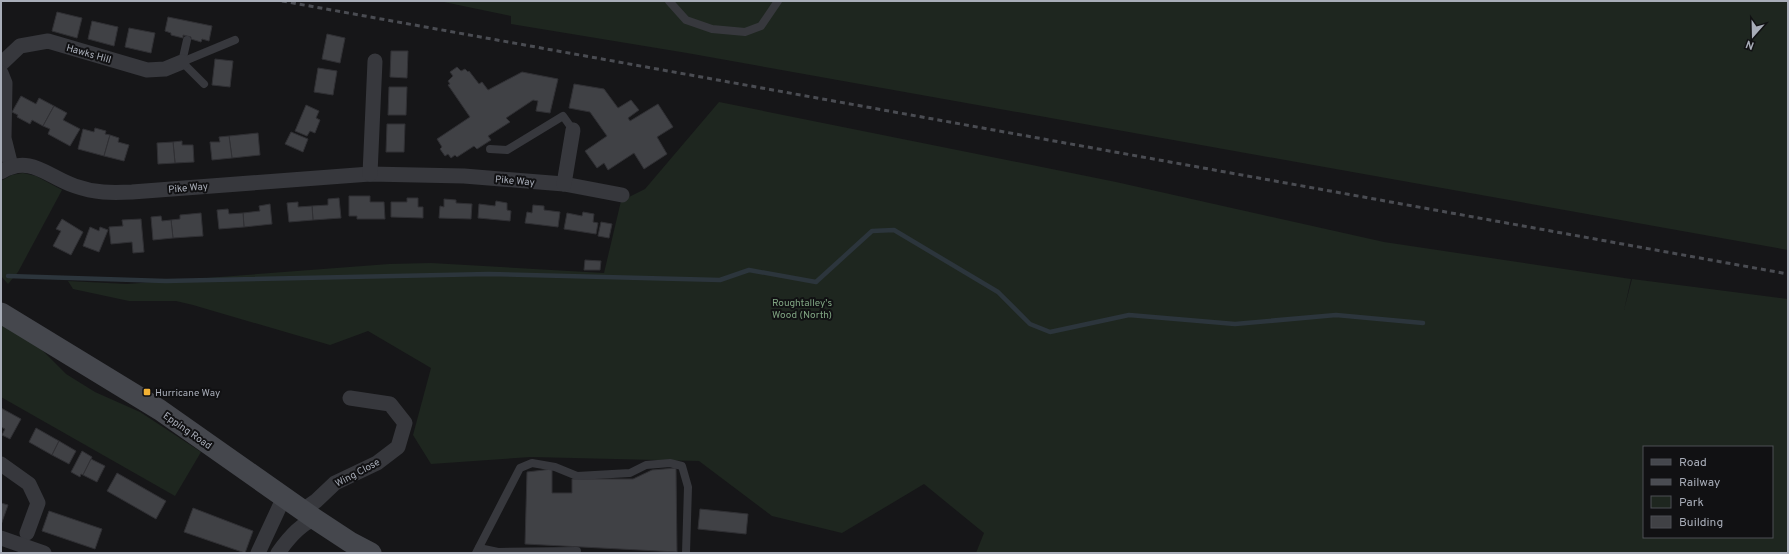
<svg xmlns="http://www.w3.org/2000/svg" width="1789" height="554" font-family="Overpass,sans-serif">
  <rect width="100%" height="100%" fill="#161618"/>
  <!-- green -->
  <g fill="#1e261f" fill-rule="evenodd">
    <path d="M439 1H1788V250L687 53 511 24V16Z"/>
    <path d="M719 102 1116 182 1384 242 1631 279 1624 310 1632 279 1788 299V553H976L984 533 924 484 842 533 772 516 699 461 531 457 431 464 413 435 431 368 368 331 330 345 193 305 176 301H129L73 289 68 281 127 284 389 264 431 263 604 273 621 201 645 189ZM1644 447H1772V537H1644Z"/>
    <path d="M23 173 36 176 62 190 18 272 8 284 1 276V181L12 175Z"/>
    <path d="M1 322 40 348 66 374 95 392 140 412 201 452 175 496 1 397Z"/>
  </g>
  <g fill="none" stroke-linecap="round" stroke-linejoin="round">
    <!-- stream -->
    <path stroke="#2c353c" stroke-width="4.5" d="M8 276 166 281 489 274 720 280 749 270 816 282 872 231 894 230 998 292 1030 324 1050 332 1129 315 1235 324 1336 315 1423 323"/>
  </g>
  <!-- building -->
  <g fill="#404145" stroke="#303034">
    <path d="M57 12 82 18 77 38 52 31Z"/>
    <path d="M168 17 212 26 209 41 202 39 201 42 191 39V37L183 35V38L171 35V33L165 31Z"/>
    <path d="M92 21 118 27 114 46 88 39Z"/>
    <path d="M129 28 155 33 151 53 125 47Z"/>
    <path d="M327 34 345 38 340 63 322 59Z"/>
    <path d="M391 51H408L407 78 390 77Z"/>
    <path d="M215 59 233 61 230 87 212 85Z"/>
    <path d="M457 67 461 71 465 69 468 72 469 71 479 84 482 82 488 90 522 72 558 79 550 113 536 111 538 101 533 100 506 118 510 122 488 136 491 140 477 149 474 146 457 157 455 155 451 158 448 154 445 156 440 149 442 147 437 139 470 117 448 85 450 84 448 81 453 76 450 72Z"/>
    <path d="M318 68 337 71 333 95 314 92Z"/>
    <path d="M574 84 604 89 618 108 631 100 639 110 628 118 630 121 658 104 673 127 657 137 667 154 644 169 634 153 608 170 604 163 597 168 585 151 607 136 590 112 569 108Z"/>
    <path d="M389 87H407L406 115H388Z"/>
    <path d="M21 96 36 104 39 98 54 106 43 126 32 120 30 124 17 117 18 115 12 112Z"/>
    <path d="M306 105 319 111 316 118 320 120 315 133 310 131 307 136 295 131Z"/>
    <path d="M54 106 67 113 63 120 80 129 70 146 48 134 50 129 43 126Z"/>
    <path d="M387 124H405L404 152H386Z"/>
    <path d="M95 128 106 131 105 134 110 135 104 156 78 149 83 129 94 132Z"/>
    <path d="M291 132 308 139 303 152 285 144Z"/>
    <path d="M258 133 260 155 232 158 229 136Z"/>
    <path d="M110 135 119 138 118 142 129 145 124 161 104 156Z"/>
    <path d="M229 136 232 158 212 160 210 142H220L219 137Z"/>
    <path d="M182 141V145H193L194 162 175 163 173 142Z"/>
    <path d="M173 142 175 163 158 164 157 143Z"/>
    <path d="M349 196H370V202H384L385 219H357V216H349Z"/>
    <path d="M339 198 341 218 313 220 312 206 328 205V199Z"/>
    <path d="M407 198H418V207H423V218L391 217V202H407Z"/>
    <path d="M444 199 456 200V203L472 204 471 219 439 218 440 206 444 207Z"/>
    <path d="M496 201 507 203V210L511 211 510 221 478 218 479 204 495 206Z"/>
    <path d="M298 202V207L312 206 313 220 289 222 287 203Z"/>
    <path d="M270 204 272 224 244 227 243 213 260 211 259 206Z"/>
    <path d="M533 205 544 206V210L560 212 558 227 525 223 527 212 532 213Z"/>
    <path d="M228 209 229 214 243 213 244 227 219 229 217 210Z"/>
    <path d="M583 212 594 214 593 222 598 223 596 234 564 229 567 213 582 216Z"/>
    <path d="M201 213 203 236 173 238 171 220 180 219V215Z"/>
    <path d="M161 216 162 221 171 220 173 238 153 240 151 217Z"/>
    <path d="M62 219 83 232 71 255 53 246 61 231 56 229Z"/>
    <path d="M141 219 144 252 133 253 132 242 111 244 109 227 123 226 122 220Z"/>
    <path d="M601 222 612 224 609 238 598 236Z"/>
    <path d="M90 227 99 231 100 227 108 230 99 252 83 246Z"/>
    <path d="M585 260 601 261 600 270H584Z"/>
    <path d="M1 408 21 419 10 439 2 435 5 429 1 427Z"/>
    <path d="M36 428 59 441 52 455 29 442Z"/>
    <path d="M59 441 76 451 69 464 52 455Z"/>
    <path d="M82 451 92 457 83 475 81 474 80 477 71 472Z"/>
    <path d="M91 459 105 466 97 482 83 475Z"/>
    <path d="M676 468 677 552 525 544 527 472 552 469V493H572V479H633L652 470Z"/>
    <path d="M117 473 166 501 156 519 107 491Z"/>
    <path d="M1 503 8 505 1 525Z"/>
    <path d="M193 508 253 531 245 553 184 532Z"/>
    <path d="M700 509 748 514 746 534 698 529Z"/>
    <path d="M49 511 102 529 95 549 42 531Z"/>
  </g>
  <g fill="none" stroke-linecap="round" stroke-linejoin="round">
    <!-- service -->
    <g stroke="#37383d" stroke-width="8">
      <path d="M669 1 686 20 712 29 745 32 761 26 778 1"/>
      <path d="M182 62 235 40"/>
      <path d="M182 62 204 84"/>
      <path d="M182 62 187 40"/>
      <path d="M490 149 507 150 563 116 573 130"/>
      <path d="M479 548 498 552 577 551"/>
      <path d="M476 553 520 468 532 463 555 467 577 476 630 473 646 465 670 463 682 466 688 487 686 553"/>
    </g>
    <!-- minor -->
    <g stroke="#37383d" stroke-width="15">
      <path d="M1 64 20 46 48 41 147 70 165 69 182 62"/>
      <path d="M1 73 5 83 4 138 11 166"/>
      <path d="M1 172C30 154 48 177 75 186 95 193 111 193 132 192L370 174 464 176 564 184 622 195"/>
      <path d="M370 174 375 61"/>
      <path d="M564 184 573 130"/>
      <path d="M1 464 29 484 38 503 27 533"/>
      <path d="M303 510 316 501 335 483 377 463 398 447 405 423 390 404 350 398"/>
      <path d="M1 538 44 553"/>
      <path d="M258 553 284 497"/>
      <path d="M278 553C287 540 300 524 315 519"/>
    </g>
    <!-- secondary -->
    <path stroke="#45474d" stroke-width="21" d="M1 313 160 410 315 519 350 542 371 553"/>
    <!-- rail -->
    <path stroke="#4a4c52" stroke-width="3" stroke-dasharray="5 4" stroke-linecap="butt" d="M282 1 1788 274"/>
  </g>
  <!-- markers -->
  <rect fill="#f2b134" stroke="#111113" stroke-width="1.5" x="143" y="388" width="8" height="8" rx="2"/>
  <g text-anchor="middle" stroke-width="4" stroke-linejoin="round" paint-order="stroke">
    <!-- street labels -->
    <g font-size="10" fill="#a8adb8" stroke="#111113">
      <text transform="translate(89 53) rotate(16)" y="4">Hawks Hill</text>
      <text transform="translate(515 180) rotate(5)" y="4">Pike Way</text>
      <text transform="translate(188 187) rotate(-5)" y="4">Pike Way</text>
      <text transform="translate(188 430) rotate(35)" y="4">Epping Road</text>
      <text transform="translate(357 472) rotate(-28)" y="4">Wing Close</text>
    </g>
    <!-- park labels -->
    <g font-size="10" fill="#7fa381" stroke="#111113">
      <text x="802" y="306">Roughtalley's<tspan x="802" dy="12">Wood (North)</tspan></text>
    </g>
    <!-- poi labels -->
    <g font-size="10" fill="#a8adb8" stroke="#111113" text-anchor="start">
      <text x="155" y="396">Hurricane Way</text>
    </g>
  </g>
  <!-- border -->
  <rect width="1789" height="554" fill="none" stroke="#a8adb8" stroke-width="4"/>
  <!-- legend -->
  <rect x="1643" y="446" width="130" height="92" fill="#111113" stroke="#4d4f55"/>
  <rect x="1651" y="459" width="20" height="6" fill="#45474d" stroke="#4d4f55"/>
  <text x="1679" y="466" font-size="12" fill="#a8adb8">Road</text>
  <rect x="1651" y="479" width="20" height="6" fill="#4a4c52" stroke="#4d4f55"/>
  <text x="1679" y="486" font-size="12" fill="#a8adb8">Railway</text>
  <rect x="1651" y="496" width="20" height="12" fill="#1e261f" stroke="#4d4f55"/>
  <text x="1679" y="506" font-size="12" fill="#a8adb8">Park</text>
  <rect x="1651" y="516" width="20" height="12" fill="#404145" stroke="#4d4f55"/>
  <text x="1679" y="526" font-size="12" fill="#a8adb8">Building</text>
  <!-- north arrow -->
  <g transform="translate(1753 36) rotate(200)" stroke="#111113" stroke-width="3" paint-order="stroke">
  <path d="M0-3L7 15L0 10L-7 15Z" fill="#a8adb8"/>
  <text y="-6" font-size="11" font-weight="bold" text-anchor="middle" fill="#a8adb8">N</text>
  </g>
</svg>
